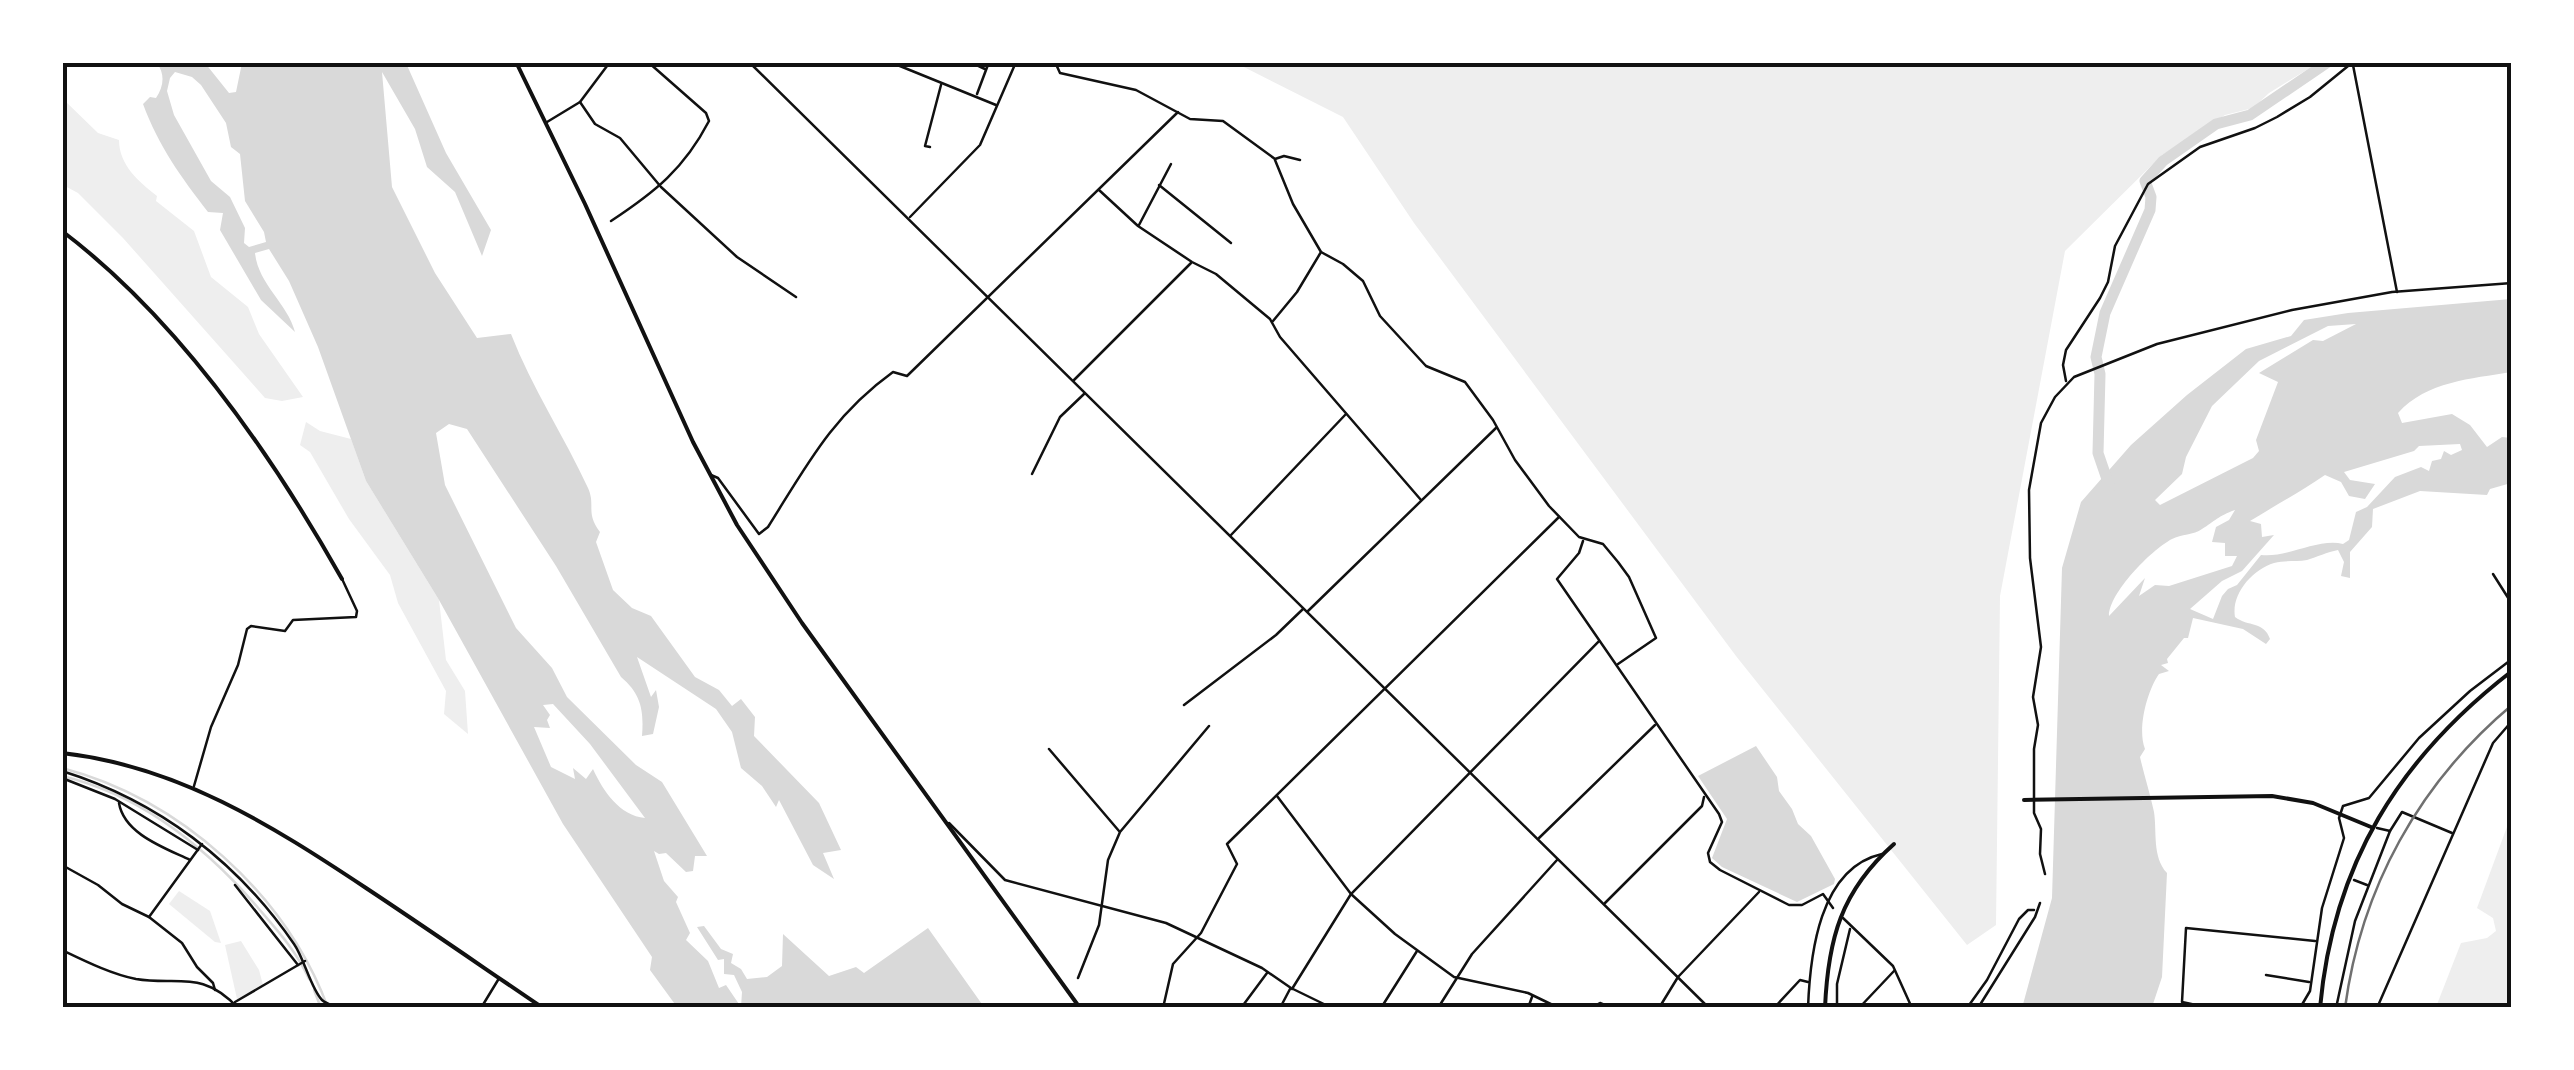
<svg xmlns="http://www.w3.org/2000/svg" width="2574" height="1070" font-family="Karla,sans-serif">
  <rect width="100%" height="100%" fill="#fff"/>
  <!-- green -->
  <g fill="#eee">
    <path d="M1236 63H2318L2269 93 2253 108 2225 115 2162 155 2065 251 2000 596 1996 925 1967 945 1736 656 1414 223 1343 117Z"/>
    <path d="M62 98 98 133 119 140C119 165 139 182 157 196L156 201 194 231 211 277 248 307 259 334 303 397 282 401 265 398 123 238 78 193 63 185Z"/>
    <path d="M306 422 320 431 351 439 366 481 439 600 446 660 465 691 468 734 444 714 446 691 398 603 390 575 349 519 310 452 300 445Z"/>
    <path d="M2511 816V1007H2436L2461 943 2487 938 2496 931 2493 918 2477 908Z"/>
    <path d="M179 891 210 911 221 943 215 942 169 904Z"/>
    <path d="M241 941 259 970 263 985 237 999 225 945Z"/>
  </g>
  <!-- water -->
  <g fill="#d9d9d9" fill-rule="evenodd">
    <path d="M157 63H205L229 93 236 92 242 63H406L446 153 491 230 482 256 455 192 427 167 415 129 382 72 392 187 435 273 477 338 511 334C532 388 564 436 588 488 596 506 585 512 600 532L596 542 613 590 632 608 651 616 695 677 719 690 732 706 741 699 755 717 754 736 819 803 841 850 823 853 834 879 813 865 779 800 776 807 762 786 741 768 732 732 716 709 637 657 651 697 656 690 659 707 653 734 642 736C644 710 641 694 621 677L556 566 467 429 449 424 436 433 445 485 516 628 552 668 567 697 636 765 662 782 707 856H695L693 871 686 872 666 853 659 854 654 851 664 881 678 897 676 902 690 933 686 940 708 961 719 988 726 985 741 1007 742 992 734 975 724 974V959L718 960 697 927 704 926 721 949 733 954 731 963 741 969 747 979 767 977 782 966 783 934 829 976 856 967 864 973 928 928 984 1007H677L650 970 652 957 563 824 439 600 366 481 318 347 289 281 269 249 255 253C258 284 288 304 295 332L261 300 220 230 223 213 208 212C181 177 159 147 143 104L150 97 156 98C164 86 165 74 157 63ZM175 72 192 77 201 85 226 123 231 147 240 154 245 201 264 232 266 242 249 247 244 243 245 228 230 197 211 181 174 115 167 91 170 78ZM553 704 590 744 645 818C620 816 603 791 593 769L586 779 573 768 575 779 551 767 534 727 550 728 547 720 550 715 543 705Z"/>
    <path d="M2511 299V372C2471 379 2427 381 2398 413L2402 423 2452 414 2470 425 2487 447 2502 437 2511 438V483L2490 489 2487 495 2420 491 2373 509 2372 527 2350 552V578L2341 576 2344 562 2338 550C2327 552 2317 557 2307 560 2296 562 2285 560 2274 563 2252 570 2231 594 2235 617 2248 627 2264 621 2270 639L2266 644 2243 629 2193 618 2188 638H2184L2167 659 2168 663 2161 665 2169 671 2159 674C2147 691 2137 729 2145 749L2140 757C2144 775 2150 793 2154 812 2157 831 2152 857 2167 873L2162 977 2152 1007 2022 1008 2052 898 2062 568 2081 502 2131 445 2187 395 2246 349 2291 336 2304 320 2348 313ZM2356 324 2323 341 2313 340 2259 373 2278 382 2256 440 2259 451 2253 458 2160 505 2155 500 2182 474 2186 457 2212 406 2259 361 2328 326ZM2460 444 2462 450 2451 455 2444 451 2441 459 2432 461 2429 471 2421 467 2395 477 2367 507 2356 512 2349 540 2343 544C2318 538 2288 558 2261 555L2237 585 2228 589 2222 596 2213 619 2190 609 2222 581 2242 571 2274 535 2262 537 2261 524 2250 521C2276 505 2300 492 2325 475L2341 482 2349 496 2365 499 2375 484 2350 480 2344 472 2414 451 2419 446ZM2235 510 2229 520 2216 527 2212 542 2225 543V556H2237L2232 566 2169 586 2155 585 2139 596 2145 578 2109 616C2109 593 2151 550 2172 539 2181 534 2194 535 2202 529 2215 521 2218 516 2235 510Z"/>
    <path d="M1756 746 1777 777 1779 791 1792 809 1798 824 1811 836 1835 879 1834 884 1797 902 1722 867 1712 858 1727 819 1698 776Z"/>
  </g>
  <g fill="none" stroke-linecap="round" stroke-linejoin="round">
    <!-- stream -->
    <g stroke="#d9d9d9" stroke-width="2.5">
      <path d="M62 768C180 799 286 894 328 1008"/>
      <path d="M62 776C142 795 207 848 259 909 278 931 297 952 309 979"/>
      <path d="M314 990 321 1008"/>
    </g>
    <!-- river -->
    <path stroke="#d9d9d9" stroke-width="11" d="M2110 488 2098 453 2100 374 2096 357 2105 313 2150 210 2151 197 2145 181 2163 161 2216 124 2250 115 2328 62"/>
    <!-- minor -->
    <g stroke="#111" stroke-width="2.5">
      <path d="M749 62 1709 1008"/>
      <path d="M890 62 996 105"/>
      <path d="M970 62 985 69"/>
      <path d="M1055 62 1060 73 1136 90 1190 119 1223 121 1275 159 1284 156 1300 160"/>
      <path d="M2353 65 2397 292"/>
      <path d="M977 94 989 62"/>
      <path d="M580 102 595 124 620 138 661 187 737 257 796 297"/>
      <path d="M547 122 580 102 610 62"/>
      <path d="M930 147 925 146 941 85"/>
      <path d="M1159 185 1231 243"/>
      <path d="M1099 190 1138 226 1192 262 1216 274 1270 319 1280 337 1421 500"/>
      <path d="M910 217 980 145 1016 62"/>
      <path d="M611 221C655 192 684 169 709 121L706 113 648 62"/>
      <path d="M1139 225 1171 164"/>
      <path d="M1321 252 1343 264 1363 281 1380 316 1426 366 1465 382 1493 420 1515 460 1549 506 1579 537 1603 544 1618 562 1629 577 1656 638 1618 664"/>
      <path d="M1273 321 1297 292 1321 252 1293 204 1275 160"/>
      <path d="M1074 380 1191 263"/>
      <path d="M2066 381 2063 365 2066 350 2100 298 2108 282 2115 246 2148 184 2200 147 2255 128 2277 117 2310 97 2353 62"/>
      <path d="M1032 474 1060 417 1084 394"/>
      <path d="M711 475 718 478 759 534 768 527C807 465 832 416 893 372L907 376 1178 112"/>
      <path d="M1231 535 1346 414"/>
      <path d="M1583 541 1579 553 1557 579 1719 814 1722 822 1708 853 1710 862 1720 870 1789 905H1802L1823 894 1833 908"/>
      <path d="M2493 574 2512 604"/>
      <path d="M1308 611 1496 428"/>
      <path d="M1184 705 1276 635 1303 609"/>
      <path d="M1049 749 1119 831"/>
      <path d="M62 771C158 801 237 861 294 944 304 958 311 989 322 1000 325 1003 331 1004 335 1008"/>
      <path d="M62 778 115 799 198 850"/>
      <path d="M194 786 211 727 238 665 247 629 251 626 285 631 293 620 356 617 357 611 343 581"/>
      <path d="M1277 796 1351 894 1395 934 1454 977 1528 993 1559 1008"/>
      <path d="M119 803C124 834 165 848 190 860"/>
      <path d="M949 823 1005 880 1166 923 1262 968 1291 988 1332 1008"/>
      <path d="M2377 828 2390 831 2402 812 2452 833"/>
      <path d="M1539 838 1655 725"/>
      <path d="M62 865 98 885 122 904 149 917 182 943 197 967 213 983 215 990"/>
      <path d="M2045 874 2040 854 2041 829 2034 813V749L2038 725 2033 697 2041 647 2030 558 2029 490 2041 423 2055 397 2074 377 2157 344 2292 310 2392 292 2512 283"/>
      <path d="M2354 880 2367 885"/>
      <path d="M235 885 298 965"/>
      <path d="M1605 903 1702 806 1704 797"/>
      <path d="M149 917 202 844"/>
      <path d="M1843 918 1893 966 1912 1008"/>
      <path d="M62 950C85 961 111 974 136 979 177 986 202 969 238 1008"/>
      <path d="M2266 975 2309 982"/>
      <path d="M1078 978 1099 925 1108 860 1120 832 1209 726"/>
      <path d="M1292 989 1351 894 1599 641"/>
      <path d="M235 1002 305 961"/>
      <path d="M481 1008 498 980"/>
      <path d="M1163 1008 1173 964 1201 933 1237 864 1227 844 1559 517"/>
      <path d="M1241 1008 1267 973"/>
      <path d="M1280 1008 1290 989"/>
      <path d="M1381 1008 1417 951"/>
      <path d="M1438 1008 1472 954 1557 860"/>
      <path d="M1528 1008 1532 997"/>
      <path d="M1590 1008 1600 1003 1612 1008"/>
      <path d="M1659 1008 1678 977 1759 892"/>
      <path d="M1774 1008 1800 980 1808 982"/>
      <path d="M1808 1008C1810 955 1819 868 1882 854"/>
      <path d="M1837 1008V984L1850 929"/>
      <path d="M1859 1008 1894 971"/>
      <path d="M1967 1008 1987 980 2019 919 2028 910H2034"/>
      <path d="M1978 1008 2035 917 2040 903"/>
      <path d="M2210 1008 2182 1002 2186 928 2315 941"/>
      <path d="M2300 1008 2310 991 2322 908 2344 838 2339 818 2343 806 2369 798 2419 738 2470 691 2512 659"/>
      <path d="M2336 1008 2355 921 2390 831"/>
      <path d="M2377 1008 2493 743 2512 721"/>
    </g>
    <!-- tertiary -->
    <path stroke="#111" stroke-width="4" d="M62 231C177 318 272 455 342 579"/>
    <!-- secondary -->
    <g stroke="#111" stroke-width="4">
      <path d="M516 62 585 204 693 442 737 525 802 623 1080 1008"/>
      <path d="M2024 800 2272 796 2313 803 2371 827"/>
      <path d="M1825 1008C1828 939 1841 891 1894 844"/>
    </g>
    <!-- trunk -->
    <g stroke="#111" stroke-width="4">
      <path d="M62 753C178 766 271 825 366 888 425 927 484 968 543 1008"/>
      <path d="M2320 1008C2333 864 2399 758 2512 671"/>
    </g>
    <!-- rail -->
    <path stroke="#707070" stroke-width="2.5" d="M2345 1008C2361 888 2419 783 2512 705"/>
  </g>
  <!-- border -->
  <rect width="2574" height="1070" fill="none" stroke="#ffffff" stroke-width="130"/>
  <rect x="65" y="65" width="2444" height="940" fill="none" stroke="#111" stroke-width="4"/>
</svg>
